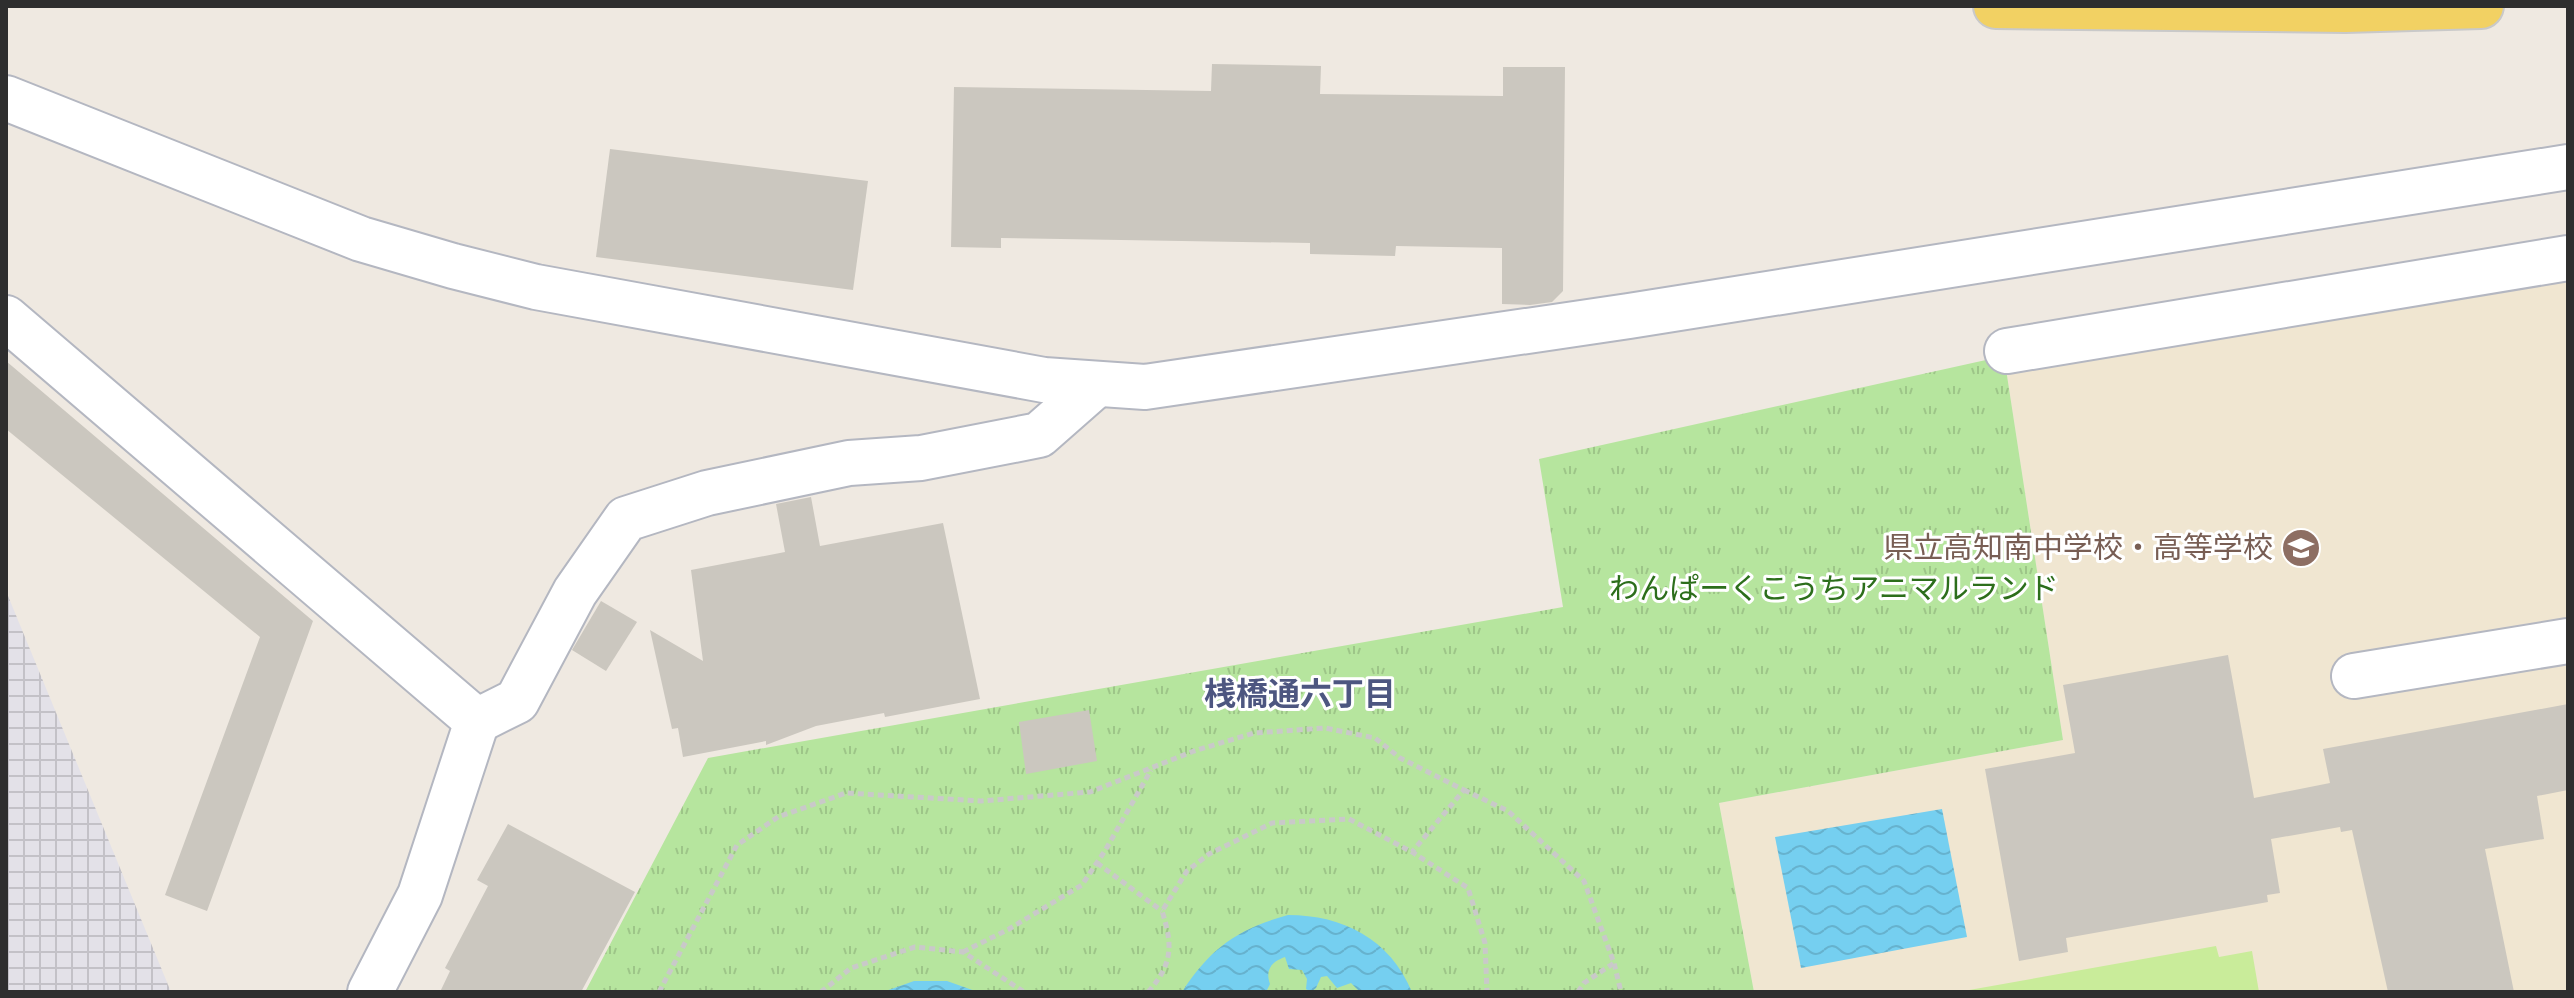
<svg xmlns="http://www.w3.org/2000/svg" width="2574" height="998" font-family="'Exo 2','Noto Sans JP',sans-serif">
  <defs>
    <pattern id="industrial-grid" width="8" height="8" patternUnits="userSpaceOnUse" patternTransform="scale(2)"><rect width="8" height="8" fill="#e3e1e8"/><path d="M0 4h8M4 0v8" fill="none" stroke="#c3c1c7"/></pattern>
    <pattern id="park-tufts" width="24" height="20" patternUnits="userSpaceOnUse" patternTransform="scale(2)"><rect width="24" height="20" fill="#b6e59e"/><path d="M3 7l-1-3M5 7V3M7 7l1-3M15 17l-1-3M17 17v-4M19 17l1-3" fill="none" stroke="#9dc588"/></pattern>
    <pattern id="water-waves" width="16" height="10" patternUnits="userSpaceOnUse" patternTransform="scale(2)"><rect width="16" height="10" fill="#75cff0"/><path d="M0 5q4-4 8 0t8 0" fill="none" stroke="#66b2ce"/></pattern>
  </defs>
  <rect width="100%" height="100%" fill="#efe9e1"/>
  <!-- industrial -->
  <path fill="url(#industrial-grid)" d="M6 591 171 992H6Z"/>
  <!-- education -->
  <path fill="#f0e6d1" d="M2568 265V992H1754L1719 803 2063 740 2004 356Z"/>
  <!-- park -->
  <path fill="url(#park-tufts)" d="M2004 356 2063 740 1719 803 1754 992H585L708 758 1563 607 1539 459Z"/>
  <!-- pitch -->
  <path fill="#c9ec9a" d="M2216 946 2219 957 2252 951 2259 992H1958Z"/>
  <!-- water -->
  <g fill="url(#water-waves)">
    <path d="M1942 809 1967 937 1801 968 1775 837Z"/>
    <path d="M1288 915C1343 915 1390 939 1412 992H1360L1351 983 1337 988 1327 976 1321 977 1316 988 1311 992 1306 989 1307 979 1302 970 1289 969 1285 957C1271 962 1265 970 1270 984L1266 992H1182C1211 947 1238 929 1288 915Z"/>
    <path d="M914 981H947L978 992H883Z"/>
  </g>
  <!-- building -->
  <g fill="#cbc7bf">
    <path d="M1212 64 1321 66 1320 94 1503 96V67H1565L1563 291 1552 302 1530 305 1502 304V248L1396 246 1395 256 1310 254V243L1001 238V248L951 247 954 87 1211 91Z"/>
    <path d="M610 149 868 181 853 290 596 257Z"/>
    <path d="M6 361 313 621 207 911 165 895 260 637 6 429Z"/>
    <path d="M811 497 820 546 943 523 980 699 885 717 884 713 816 726 766 745V741L683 757 678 728 672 729 650 630 703 661 691 570 785 552 776 504Z"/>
    <path d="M601 601 637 622 606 671 572 650Z"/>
    <path d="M2228 655 2254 798 2330 783 2323 749 2568 704V790L2537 796 2544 839 2485 849 2514 992H2388L2352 830 2341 832 2340 827 2271 839 2280 893 2267 895 2268 902 2066 938 2068 952 2019 961 1985 769 2075 753 2063 685Z"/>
    <path d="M1089 710 1097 761 1026 774 1019 722Z"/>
    <path d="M508 824 635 892 581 992H440L450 971 445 968 488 886 477 880Z"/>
  </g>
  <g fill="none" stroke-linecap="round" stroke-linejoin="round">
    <defs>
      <g id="minor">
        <path d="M6 98 361 239 453 266 536 287 1044 380 1145 387 1629 316 2568 167"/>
        <path d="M6 318 477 721 420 895 370 992"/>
        <path d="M2007 351 2568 258"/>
        <path d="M2354 676 2568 641"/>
        <path d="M477 721 517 701 575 592 626 519 707 493 849 463 921 458 1039 435 1097 384"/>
      </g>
      <path id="major" d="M1996 6 2345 10 2481 6"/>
    </defs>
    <!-- minor casing -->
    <use href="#minor" stroke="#b4b7c1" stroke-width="48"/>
    <!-- major casing -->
    <use href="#major" stroke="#c9c9c9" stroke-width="48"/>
    <!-- path -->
    <g stroke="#c9c9c9" stroke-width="5" stroke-dasharray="6 4" stroke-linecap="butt">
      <path d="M1464 790 1508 811 1584 881 1614 963 1621 992"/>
      <path d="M1097 863 1162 911"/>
      <path d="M963 952 1009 929 1082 885 1106 849 1151 770"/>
      <path d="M659 992 737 845 778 817 846 793 981 801 1090 792 1194 751 1254 733 1325 728 1375 738 1400 758 1464 790 1412 852"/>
      <path d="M821 992 851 968 915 947 963 952 1024 992"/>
      <path d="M1148 992C1173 964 1173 945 1162 911L1187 871 1209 854 1272 823 1349 819 1412 852 1468 888 1485 943 1487 992"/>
      <path d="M1578 992 1584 983 1614 963"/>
    </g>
    <!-- minor -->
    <use href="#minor" stroke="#fff" stroke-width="44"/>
    <!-- major -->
    <use href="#major" stroke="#f2d163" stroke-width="44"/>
  </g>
  <!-- icons -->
  <defs>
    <symbol id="school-disc" viewBox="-11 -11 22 22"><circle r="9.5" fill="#8d6e63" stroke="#fff"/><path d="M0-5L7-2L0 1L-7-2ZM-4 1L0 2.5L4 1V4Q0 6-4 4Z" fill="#fff"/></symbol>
  </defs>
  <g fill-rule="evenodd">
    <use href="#school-disc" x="2279" y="526" width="44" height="44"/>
  </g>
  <g text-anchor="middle" stroke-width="6" stroke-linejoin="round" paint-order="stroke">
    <!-- education labels -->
    <g font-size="30" fill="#785e54" stroke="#fff" text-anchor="end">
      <text x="2273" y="558">県立高知南中学校・高等学校</text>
    </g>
    <!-- park labels -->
    <g font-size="30" fill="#2c6e1b" stroke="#fff">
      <text x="1834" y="599">わんぱーくこうちアニマルランド</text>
    </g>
    <!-- neighbourhood labels -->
    <g font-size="32" font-weight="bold" fill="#4d5680" stroke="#fff">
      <text x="1300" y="705">桟橋通六丁目</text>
    </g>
  </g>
  <!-- border -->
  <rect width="2574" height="998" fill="none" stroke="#2e2e2e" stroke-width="16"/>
</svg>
